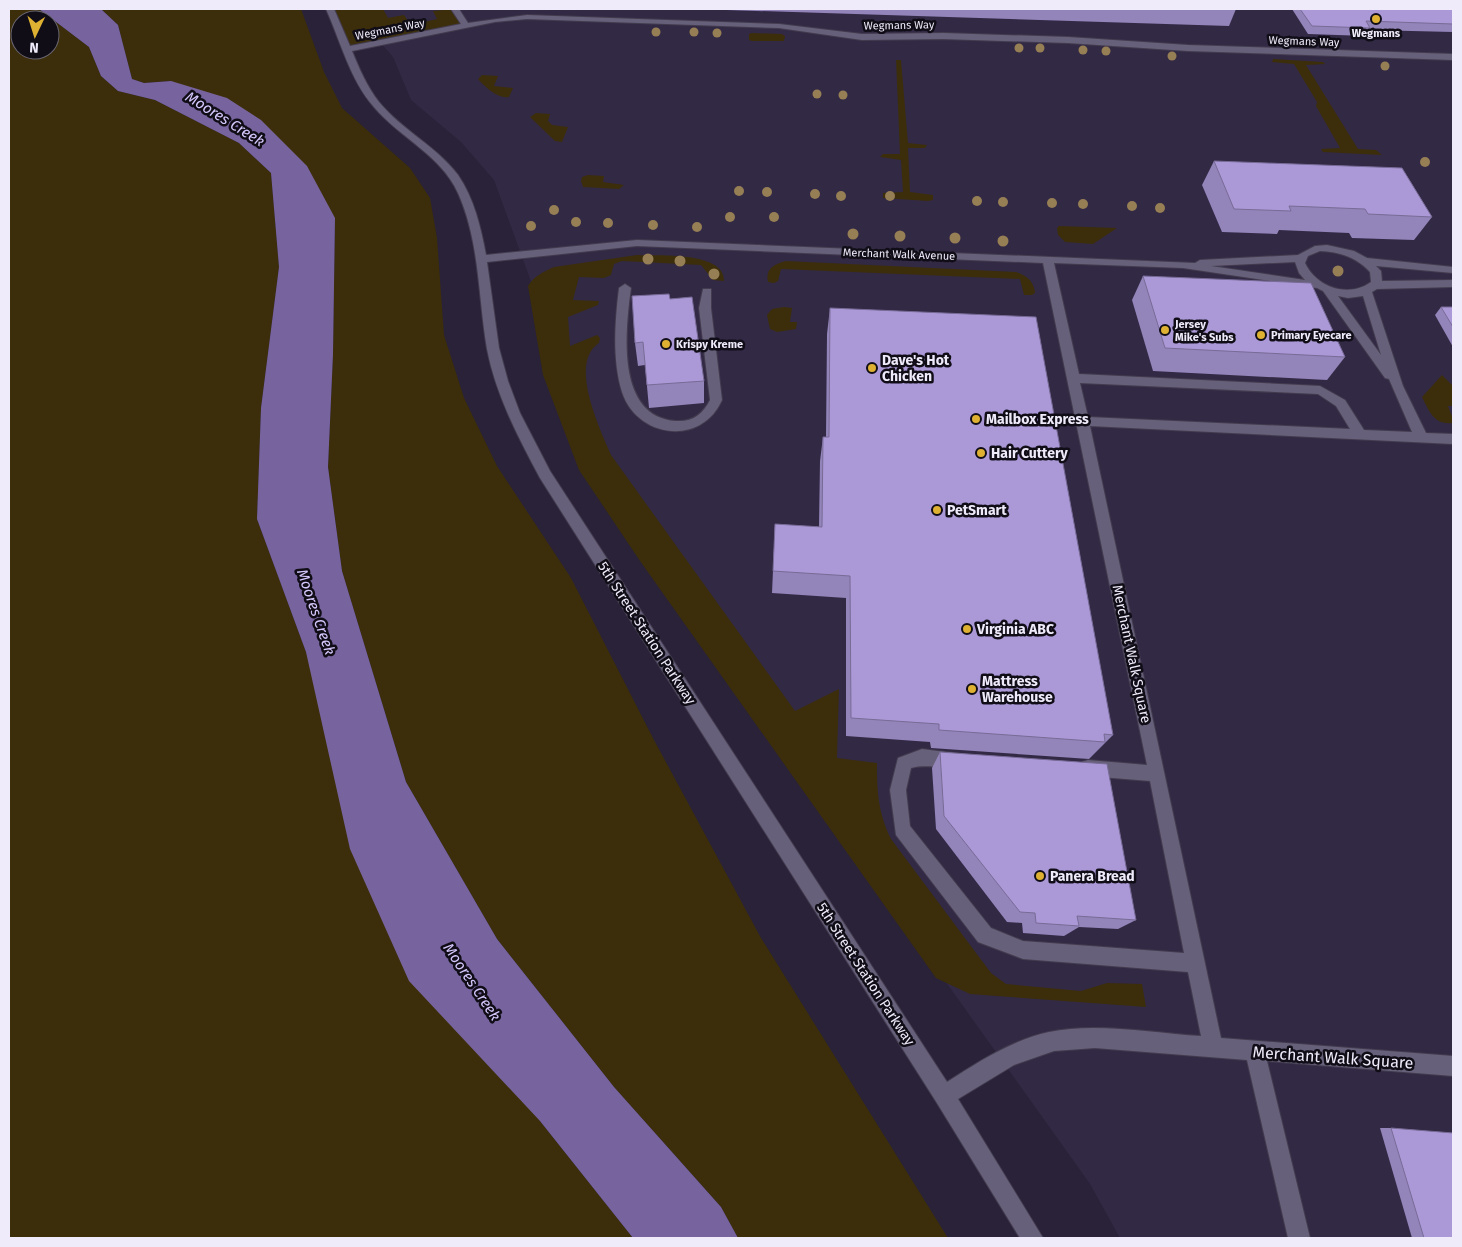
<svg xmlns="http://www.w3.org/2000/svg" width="1462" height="1247" font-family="'Fira Sans',sans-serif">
  <rect width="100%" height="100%" fill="#292238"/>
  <!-- built -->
  <path fill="#322945" d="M357 9H1453V1238H1120L1090 1184 664 587 533 287 494 180 461 142 411 100 393 57 364 24Z"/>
  <!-- green -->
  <g fill="#3c2e0b" fill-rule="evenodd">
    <path d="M9 9H39L89 47 101 76 118 91 155 100 239 143 271 173 279 267 261 408 257 519 306 652 540 1121 633 1238H9ZM20 20H50V50H20Z"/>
    <path d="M101 9H301L324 72 342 108 410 168 430 198 437 238 444 335 464 398 497 466 571 578 654 740 761 938 948 1238H738L721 1207 614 1087 497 939 406 782 342 571 328 467 333 354 335 218 171 81 144 83 132 79 118 25Z"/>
    <path d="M330 9H383L388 18 404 15 411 25 437 19 433 11 455 9 466 26 348 49Z"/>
    <path d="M752 33 782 34 785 36 784 41H752L749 40V34Z"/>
    <path d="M1273 59 1323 62 1325 64 1306 65 1358 149 1376 150 1382 155 1323 152 1321 149 1340 148 1316 106 1317 102 1294 64 1272 62Z"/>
    <path d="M896 60H901L908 143 927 145 925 148H908L910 192 933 195V200L928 201 883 198V193L903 192 901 160 880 157 883 154H900Z"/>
    <path d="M482 75 498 76 494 86 513 88 509 97C498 99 485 87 478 79Z"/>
    <path d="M536 113 550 114 548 121 552 125 568 127 562 142 555 141 530 117Z"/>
    <path d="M588 175 604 176 603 182 624 185 619 189 583 187 581 181 582 177Z"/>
    <path d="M1059 226 1117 228 1093 244 1065 242 1058 235 1057 228Z"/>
    <path d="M637 255C657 256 725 251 724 281L713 280 701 265 622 261 614 264 611 275 604 278 579 277 573 300 599 301 598 305 568 317 570 346 597 335 600 338 599 343C568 363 600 429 611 455L795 711 839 689 837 758 877 763C877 792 878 812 891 839L991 973 1006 984 1081 991 1107 983 1142 984 1146 1007 970 994 936 978 640 561 579 470 543 375 528 286C534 276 543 272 554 267Z"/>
    <path d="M786 261 1016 272C1027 276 1034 281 1035 293L1032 295H1024L1020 279 781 269 778 281 774 283 768 282C765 269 774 264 786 261Z"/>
    <path d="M784 307 792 308 790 322H797L796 329 777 332 770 329 767 315 772 309Z"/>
    <path d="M1442 375 1453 386V406H1448L1453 419 1452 423C1434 425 1429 411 1422 397Z"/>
  </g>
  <!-- water -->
  <path fill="#77649f" d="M39 9H101L118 25 132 79 144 83 171 81 227 98 261 120 307 166 335 218 333 354 328 467 342 571 406 782 497 939 614 1087 721 1207 738 1238H633L540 1121 409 981 350 849 306 652 257 519 261 408 279 267 271 173 239 143 155 100 118 91 101 76 89 47Z"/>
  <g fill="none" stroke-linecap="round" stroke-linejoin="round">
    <defs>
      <g id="minor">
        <path d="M326 9H334L350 46 461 24 451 9H459L468 23 527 15 779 24 862 34 943 33 1068 37 1188 45 1453 54V60L1188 51 1068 43 943 39 862 40 779 28 527 19 495 22 352 51C359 68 367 87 379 102 402 130 436 146 458 175 474 198 481 228 486 255L637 240 1195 263 1200 260 1298 255 1315 246 1327 245 1354 251 1367 258 1453 267V273L1376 266 1381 271 1382 281 1453 280V287L1377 289 1372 292 1403 386 1426 433 1453 434V444L1090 426 1221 1038 1453 1056V1076L1267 1061 1310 1238H1288L1247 1060 1095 1048 1054 1051 1014 1065 958 1099 1043 1238H1020L937 1103 540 478C518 437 496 395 487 349 478 297 480 242 458 193 441 155 400 138 374 107 350 80 341 42 326 9ZM637 246 1043 263 1147 765 1088 760 1082 762 1080 768 1082 774 1088 776 1150 781 1184 953 1023 941 991 928 910 826 906 790 911 768C928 763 946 771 962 764L964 759 962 754 922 749 898 758 890 790 896 835 978 942 1023 959 1188 972 1201 1036C1153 1033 1095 1022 1049 1032 1012 1040 978 1062 947 1082L550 471 520 413 508 381 499 348 487 262ZM1320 251C1340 252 1356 257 1370 272L1371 282C1349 298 1317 288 1305 263L1308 256ZM1295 262 1299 273 1305 280 1211 266ZM1054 263 1183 268 1317 288 1323 291 1385 378 1389 379 1412 432 1364 430 1345 400 1320 386 1079 374ZM1338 296 1348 298 1363 296 1381 355ZM1080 383 1318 394 1336 406 1350 429 1088 417Z"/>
        <path d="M625 284 631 288C625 332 616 417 676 421 693 422 703 414 710 400L699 308 703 289H711V308L722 400C701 447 637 438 622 392 612 359 615 321 619 288Z"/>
      </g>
    </defs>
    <!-- minor casing -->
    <use href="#minor" stroke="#433c4f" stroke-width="2"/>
    <!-- minor -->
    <use href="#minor" fill="#67607a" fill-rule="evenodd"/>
  </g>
  <!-- trees -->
  <g fill="#967e55">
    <circle cx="656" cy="32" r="4.5"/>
    <circle cx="694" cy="32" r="4.5"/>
    <circle cx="717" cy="33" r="4.5"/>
    <circle cx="1019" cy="48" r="4.5"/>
    <circle cx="1040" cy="48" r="4.5"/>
    <circle cx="1083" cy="50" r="4.5"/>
    <circle cx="1106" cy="51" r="4.5"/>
    <circle cx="1172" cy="56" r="4.5"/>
    <circle cx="1385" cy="66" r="4.5"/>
    <circle cx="817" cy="94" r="4.5"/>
    <circle cx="843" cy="95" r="4.5"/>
    <circle cx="1425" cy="162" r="5"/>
    <circle cx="739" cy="191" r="5"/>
    <circle cx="767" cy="192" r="5"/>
    <circle cx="815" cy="194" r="5"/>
    <circle cx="841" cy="196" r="5"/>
    <circle cx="890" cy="196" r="5"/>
    <circle cx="977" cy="201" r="5"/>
    <circle cx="1003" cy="202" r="5"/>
    <circle cx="1052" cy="203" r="5"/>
    <circle cx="1083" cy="204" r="5"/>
    <circle cx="1132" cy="206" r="5"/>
    <circle cx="1160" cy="208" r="5"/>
    <circle cx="554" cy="210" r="5"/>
    <circle cx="730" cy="217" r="5"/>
    <circle cx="774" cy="217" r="5"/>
    <circle cx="576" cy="222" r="5"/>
    <circle cx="608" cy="223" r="5"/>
    <circle cx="653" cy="225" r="5"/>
    <circle cx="531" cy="226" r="5"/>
    <circle cx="697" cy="227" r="5"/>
    <circle cx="853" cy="234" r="5.5"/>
    <circle cx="900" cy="236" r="5.5"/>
    <circle cx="955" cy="238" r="5.5"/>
    <circle cx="1003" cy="241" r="5.5"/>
    <circle cx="648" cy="259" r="5.5"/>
    <circle cx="680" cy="261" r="5.5"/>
    <circle cx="1338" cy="271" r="5.5"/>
    <circle cx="714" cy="274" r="5.5"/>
  </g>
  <!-- wall -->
  <g fill="#9384b9">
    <path d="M696 9H1236L1229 26Z"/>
    <path d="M1292 9H1453V32L1370 30 1366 36 1308 34Z"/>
    <path d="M1214 161 1432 217 1414 240 1352 238 1349 233 1279 230 1277 234 1222 232 1202 185Z"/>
    <path d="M1143 276 1345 357 1327 380 1153 371 1132 300Z"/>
    <path d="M670 299 704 381V403L649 408 645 365 638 366 635 343Z"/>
    <path d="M1441 307H1453V347L1435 315Z"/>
    <path d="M830 308 1113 735 1089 759 931 748 930 742 846 736V598L772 593 775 524 819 527 820 461 823 437H826L827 334Z"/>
    <path d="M940 752 1136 920 1118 929 1079 927 1064 936 1023 933 1022 923 1007 922 936 829 932 768Z"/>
    <path d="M1380 1128H1391L1453 1238H1412Z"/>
  </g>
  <!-- building -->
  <g fill="#ab99d7" stroke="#786b96">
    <path d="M1300 9H1453V24L1366 21 1370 28 1312 26Z"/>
    <path d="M1214 161 1402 168 1432 217 1368 214 1365 209 1289 206 1291 211 1234 209Z"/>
    <path d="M1143 276 1311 283 1345 357 1165 348Z"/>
    <path d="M669 294 670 299 692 297 704 381 647 385 643 342 635 343 632 296Z"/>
    <path d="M1441 307H1453V327Z"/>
    <path d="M830 308 1036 317 1113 735 1104 734 1105 742 939 730V724L851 718 850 576 773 571 775 524 822 527 823 437H829Z"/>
    <path d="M940 752 1107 764 1136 920 1077 916 1079 926 1036 923 1035 913 1020 912 944 816Z"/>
    <path d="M1391 1128 1453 1133V1238H1424Z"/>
  </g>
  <!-- markers -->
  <g fill="#deb133" stroke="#100d17" stroke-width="2">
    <circle cx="1376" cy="19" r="5"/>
    <circle cx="1165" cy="330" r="5"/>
    <circle cx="1261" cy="335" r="5"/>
    <circle cx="666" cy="344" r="5"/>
    <circle cx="872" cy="368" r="5"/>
    <circle cx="976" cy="419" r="5"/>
    <circle cx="981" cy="453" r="5"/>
    <circle cx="937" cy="510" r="5"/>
    <circle cx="967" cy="629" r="5"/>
    <circle cx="972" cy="689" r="5"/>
    <circle cx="1040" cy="876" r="5"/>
  </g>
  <g text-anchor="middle" stroke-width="5" stroke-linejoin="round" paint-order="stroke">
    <!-- far-street labels -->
    <g font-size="11" fill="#efebfa" stroke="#100d17">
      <text transform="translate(899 25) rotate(-1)" y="4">Wegmans Way</text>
      <text transform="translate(390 29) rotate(-11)" y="4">Wegmans Way</text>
      <text transform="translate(1304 41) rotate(2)" y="4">Wegmans Way</text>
      <text transform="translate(899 254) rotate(2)" y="4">Merchant Walk Avenue</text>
    </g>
    <!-- far-poi labels -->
    <g font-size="11" font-weight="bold" fill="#efebfa" stroke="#100d17" text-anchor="start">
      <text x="1376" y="37" text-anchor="middle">Wegmans</text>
      <text x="1175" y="328">Jersey<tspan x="1175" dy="13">Mike's Subs</tspan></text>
      <text x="1271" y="339">Primary Eyecare</text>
      <text x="676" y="348">Krispy Kreme</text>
    </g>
    <!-- poi labels -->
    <g font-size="14" font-weight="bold" fill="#efebfa" stroke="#100d17" text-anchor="start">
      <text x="882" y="365">Dave's Hot<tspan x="882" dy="16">Chicken</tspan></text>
      <text x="986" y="424">Mailbox Express</text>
      <text x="991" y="458">Hair Cuttery</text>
      <text x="947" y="515">PetSmart</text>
      <text x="977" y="634">Virginia ABC</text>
      <text x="982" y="686">Mattress<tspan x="982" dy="16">Warehouse</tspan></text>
      <text x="1050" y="881">Panera Bread</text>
    </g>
    <!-- street labels -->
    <g font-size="14" fill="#efebfa" stroke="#100d17">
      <text transform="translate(647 633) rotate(57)" y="5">5th Street Station Parkway</text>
      <text transform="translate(1132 654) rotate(78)" y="5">Merchant Walk Square</text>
      <text transform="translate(866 974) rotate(57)" y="5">5th Street Station Parkway</text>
    </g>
    <!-- water labels -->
    <g font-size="15" font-style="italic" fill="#d5c7fb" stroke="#100d17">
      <text transform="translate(225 119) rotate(32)" y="5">Moores Creek</text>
      <text transform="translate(316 612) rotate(71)" y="5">Moores Creek</text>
      <text transform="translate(472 982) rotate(56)" y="5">Moores Creek</text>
    </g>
    <!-- near-street labels -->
    <g font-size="16" fill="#efebfa" stroke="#100d17">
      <text transform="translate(1333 1057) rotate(4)" y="6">Merchant Walk Square</text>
    </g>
  </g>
  <!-- border -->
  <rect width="1462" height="1247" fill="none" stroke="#efebfa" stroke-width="20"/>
  <!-- north arrow -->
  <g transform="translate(35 35) rotate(184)"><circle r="24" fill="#100d17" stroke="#696672"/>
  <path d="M0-4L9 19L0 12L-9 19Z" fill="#deb133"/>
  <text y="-8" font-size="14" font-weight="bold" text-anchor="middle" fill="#efebfa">N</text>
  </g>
</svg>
